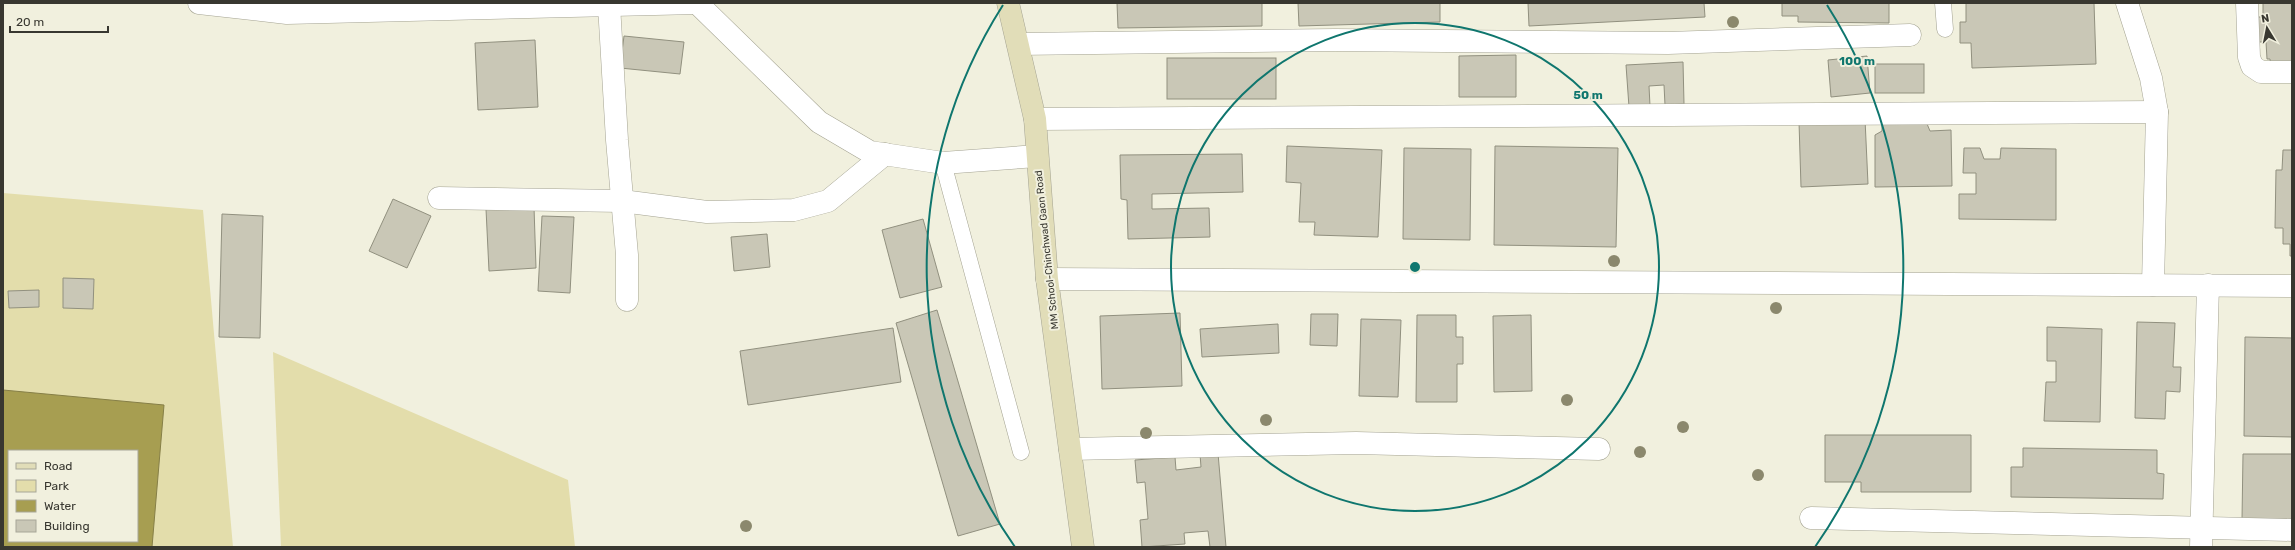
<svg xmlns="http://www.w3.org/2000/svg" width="2295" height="550" font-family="Rubik,sans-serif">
  <rect width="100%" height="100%" fill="#f1f0de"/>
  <!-- green -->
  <g fill="#e3ddab" fill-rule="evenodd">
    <path d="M3 193 203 210 233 547H3ZM9 451H137V541H9Z"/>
    <path d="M273 352 568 480 575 547H281Z"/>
  </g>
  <!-- water -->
  <path fill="#a79e51" stroke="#867f47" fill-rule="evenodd" d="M3 390 164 405 152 547H3ZM9 451H137V541H9Z"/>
  <!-- building -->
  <g fill="#c9c7b6" stroke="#91907f">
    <path d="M1117 3H1262V26L1118 28Z"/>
    <path d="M1298 3H1440V22L1299 26Z"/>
    <path d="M1528 3H1704L1705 17 1529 26Z"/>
    <path d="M1782 3H1889V23L1798 22V16H1782Z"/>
    <path d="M1966 3H2094L2096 64 1972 68 1971 43H1960V22H1966Z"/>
    <path d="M2263 3H2292V68H2271L2270 59H2267L2266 42H2257V17H2263Z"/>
    <path d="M624 36 684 42 680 74 620 68Z"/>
    <path d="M535 40 538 107 478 110 475 43Z"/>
    <path d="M1516 55V97H1459V56Z"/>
    <path d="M1867 56 1870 93 1831 97 1828 60Z"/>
    <rect x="1167" y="58" width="109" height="41"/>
    <path d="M1683 62 1684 104 1665 105 1664 85 1649 86 1650 106 1629 107 1626 65Z"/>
    <rect x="1875" y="64" width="49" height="29"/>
    <path d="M1865 119 1868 184 1801 187 1799 122Z"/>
    <path d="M1925 119 1930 131 1951 130 1952 186 1875 187V135L1882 131V121Z"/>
    <path d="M1287 146 1382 150 1378 237 1314 235 1315 222H1299L1301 183 1286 182Z"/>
    <path d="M1495 146 1618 148 1616 247 1494 245Z"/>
    <path d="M1404 148 1471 149 1470 240 1403 239Z"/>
    <path d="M1964 148H1980L1984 159H2000L2001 148 2056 149V220L1959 219V194H1976V173H1963Z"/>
    <path d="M2283 150H2292V256H2290V244H2283V228H2275L2276 170H2282Z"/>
    <path d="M1242 154 1243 192 1152 194V209L1209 208 1210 237 1128 239 1127 200 1121 199 1120 155Z"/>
    <path d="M393 199 431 216 407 268 369 251Z"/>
    <path d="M534 207 536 268 489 271 486 209Z"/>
    <path d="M222 214 263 216 260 338 219 337Z"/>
    <path d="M542 216 574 217 570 293 538 291Z"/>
    <path d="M923 219 942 287 900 298 882 230Z"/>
    <path d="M767 234 770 267 734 271 731 237Z"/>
    <path d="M63 278 94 279 93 309 63 308Z"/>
    <path d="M39 290V307L9 308 8 291Z"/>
    <path d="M937 310 1000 524 958 536 896 323Z"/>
    <path d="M1180 313 1182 386 1102 389 1100 316Z"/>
    <path d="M1311 314H1338L1337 346 1310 345Z"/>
    <path d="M1417 315H1456V337H1463V364H1457V402H1416Z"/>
    <path d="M1531 315 1532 391 1494 392 1493 316Z"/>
    <path d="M1361 319 1401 320 1398 397 1359 396Z"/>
    <path d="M2137 322 2175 323 2173 367H2181L2180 392 2166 391 2165 419 2135 418Z"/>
    <path d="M1278 324 1279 353 1202 357 1200 329Z"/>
    <path d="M2047 327 2102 329 2100 422 2044 421 2046 382H2056V361H2047Z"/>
    <path d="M893 328 901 382 748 405 740 351Z"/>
    <path d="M2245 337 2292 338V437L2244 436Z"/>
    <path d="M1825 435H1971V492H1861V482H1825Z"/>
    <path d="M2023 448 2157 450V473L2164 474 2163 499 2011 497V467H2023Z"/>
    <path d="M1218 453 1226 547H1210L1208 531 1184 533 1185 544 1142 547 1140 520 1148 519 1145 482 1137 483 1135 460 1175 457 1176 470 1201 467 1200 454Z"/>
    <path d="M2243 454H2292V520H2242Z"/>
  </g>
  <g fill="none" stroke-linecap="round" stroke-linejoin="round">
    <defs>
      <g id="lane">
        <path d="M1943 3 1945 29"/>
        <path d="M943 163 1021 452"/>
      </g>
      <g id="street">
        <path d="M199 3 287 13 697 3"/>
        <path d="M697 3 819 122 870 152 943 163 1037 156"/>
        <path d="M2127 3 2151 78 2157 112 2153 285"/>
        <path d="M2247 3 2249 57 2252 66 2261 72H2292"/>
        <path d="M609 5 617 140 627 255V300"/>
        <path d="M1018 44 1335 40 1668 43 1910 35"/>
        <path d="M1035 119 2157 112"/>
        <path d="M439 198 622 201 707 212 794 210 828 201 885 154"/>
        <path d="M1047 279 2292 286"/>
        <path d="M1070 449 1356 443 1599 449"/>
        <path d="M1811 518 2292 530"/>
        <path d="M2201 547 2208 285"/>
      </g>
      <path id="secondary" d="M1008 3 1035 119 1047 279 1083 547"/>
    </defs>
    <!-- lane casing -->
    <use href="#lane" stroke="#a4a392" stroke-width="17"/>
    <!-- street casing -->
    <use href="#street" stroke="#a4a392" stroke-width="23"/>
    <!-- secondary casing -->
    <use href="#secondary" stroke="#a4a392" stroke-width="23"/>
    <!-- lane -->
    <use href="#lane" stroke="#fff" stroke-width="16"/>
    <!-- street -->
    <use href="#street" stroke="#fff" stroke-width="22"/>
    <!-- secondary -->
    <use href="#secondary" stroke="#e1ddb8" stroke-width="22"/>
  </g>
  <!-- trees -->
  <g fill="#8b886d">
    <circle cx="1733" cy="22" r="6"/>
    <circle cx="1614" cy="261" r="6"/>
    <circle cx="1776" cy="308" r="6"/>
    <circle cx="1567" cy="400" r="6"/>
    <circle cx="1266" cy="420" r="6"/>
    <circle cx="1683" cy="427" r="6"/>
    <circle cx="1146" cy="433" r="6"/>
    <circle cx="1640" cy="452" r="6"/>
    <circle cx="1758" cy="475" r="6"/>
    <circle cx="746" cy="526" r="6"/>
  </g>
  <!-- distance rings -->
  <g fill="none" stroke="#0f766e" stroke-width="2">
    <circle cx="1415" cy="267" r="244"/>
    <path d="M1015 547A488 488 0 0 1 1003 5M1827 5A488 488 0 0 1 1815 547"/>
  </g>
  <g text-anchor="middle" stroke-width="4" stroke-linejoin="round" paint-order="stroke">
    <!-- street labels -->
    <g font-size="10" fill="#383730" stroke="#f1f0de">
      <text transform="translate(1046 250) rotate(-96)" y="4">MM School-Chinchwad Gaon Road</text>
    </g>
  </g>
  <circle cx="1415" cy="267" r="6" fill="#0f766e" stroke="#f1f0de" stroke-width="2"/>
  <g font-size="12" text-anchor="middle" font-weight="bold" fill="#0f766e" stroke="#f1f0de" stroke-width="4" stroke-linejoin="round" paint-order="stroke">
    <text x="1857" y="65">100 m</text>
    <text x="1588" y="99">50 m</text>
  </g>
  <!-- border -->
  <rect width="2295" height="550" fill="none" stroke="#383730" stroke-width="8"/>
  <!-- legend -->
  <rect x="8" y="450" width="130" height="92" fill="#f1f0de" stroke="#a7a698"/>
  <rect x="16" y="463" width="20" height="6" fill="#e1ddb8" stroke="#a7a698"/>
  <text x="44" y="470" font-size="12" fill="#383730">Road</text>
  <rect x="16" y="480" width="20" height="12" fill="#e3ddab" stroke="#a7a698"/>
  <text x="44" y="490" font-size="12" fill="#383730">Park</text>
  <rect x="16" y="500" width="20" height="12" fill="#a79e51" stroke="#a7a698"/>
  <text x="44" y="510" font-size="12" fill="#383730">Water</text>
  <rect x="16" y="520" width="20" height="12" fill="#c9c7b6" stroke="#a7a698"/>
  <text x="44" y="530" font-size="12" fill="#383730">Building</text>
  <!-- north arrow -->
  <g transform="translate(2267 28) rotate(350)" stroke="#f1f0de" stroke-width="3" paint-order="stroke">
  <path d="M0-3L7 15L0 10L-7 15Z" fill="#383730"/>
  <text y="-6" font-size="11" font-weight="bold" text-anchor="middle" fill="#383730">N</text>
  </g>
  <!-- scale -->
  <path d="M10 26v6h98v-6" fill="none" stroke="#383730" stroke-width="2"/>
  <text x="16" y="26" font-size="12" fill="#383730" stroke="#f1f0de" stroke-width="3" paint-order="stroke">20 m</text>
</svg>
